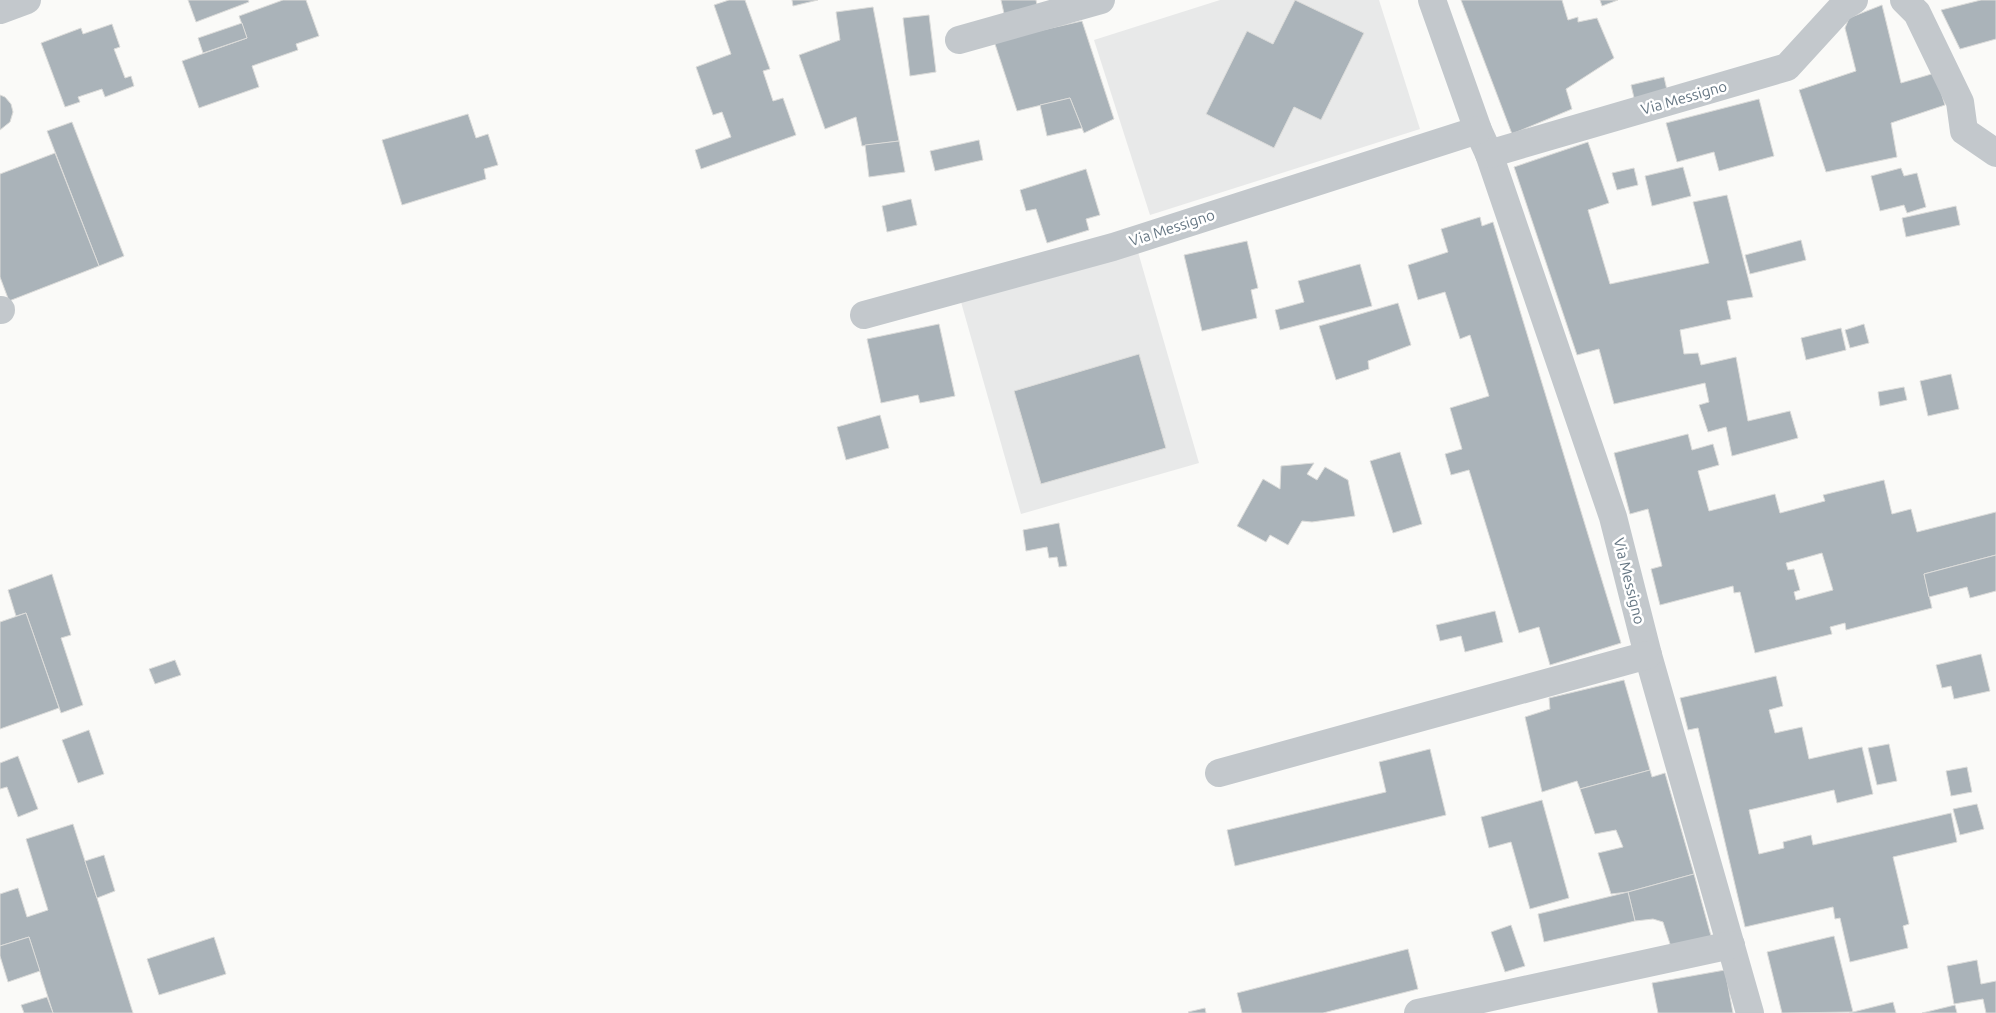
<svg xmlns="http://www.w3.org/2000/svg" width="1996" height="1013" font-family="Ubuntu,sans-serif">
  <rect width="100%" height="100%" fill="#fafaf8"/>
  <!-- built -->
  <g fill="#e8e9e9">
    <path d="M1220 0H1379L1420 129 1150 215 1094 40Z"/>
    <path d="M1138 252 1199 463 1021 514 961 302Z"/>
  </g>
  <!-- building -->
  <g fill="#aab3b9" stroke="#dcdcda" fill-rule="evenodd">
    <path d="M188 0H248L249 2 196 22Z"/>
    <path d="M283 0H306L319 36 296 44 298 50 252 66 259 87 199 108 182 61 247 38 239 16Z"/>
    <path d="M729 0H745L770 69 763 71 773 101 783 98 796 135 701 169 695 150 731 137 722 112 713 115 696 67 731 54 714 5Z"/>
    <path d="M792 0H818L793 6Z"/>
    <path d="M1001 0H1036L1038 10 1005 18Z"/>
    <path d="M1295 0 1364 33 1321 120 1294 107 1274 148 1206 114 1247 31 1273 44Z"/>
    <path d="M1461 0H1562L1568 20 1578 17V22L1597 18 1614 58 1566 89 1572 109 1512 134Z"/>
    <path d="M1600 0H1618L1602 6Z"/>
    <path d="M1981 0H1996V39L1960 49 1941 10Z"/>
    <path d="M1882 5 1901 83 1935 73 1945 105 1891 123 1897 157 1826 172 1799 90 1856 71 1845 28 1849 18Z"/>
    <path d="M873 7 899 141 862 146 856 117 825 129 799 55 840 40 836 12Z"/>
    <path d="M929 15 936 72 910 76 903 18Z"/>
    <path d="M1082 21 1114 119 1084 133 1070 98 1017 111 994 41Z"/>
    <path d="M242 23 247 38 203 53 198 38Z"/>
    <path d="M112 24 120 47 114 49 125 78 131 76 134 86 105 97 102 89 78 97 80 102 65 107 41 43 81 28 83 34Z"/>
    <path d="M1664 77 1669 99 1636 106 1631 85Z"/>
    <path d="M0 95 5 97 11 104 13 112 10 122 0 130Z"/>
    <path d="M1070 98 1082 128 1047 136 1040 105Z"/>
    <path d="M1759 99 1774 156 1719 171 1714 152 1677 162 1666 123Z"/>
    <path d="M468 114 476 138 488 134 498 165 484 169 486 179 402 205 382 140Z"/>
    <path d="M72 122 124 256 99 266 47 131Z"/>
    <path d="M979 140 983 160 935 171 930 151Z"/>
    <path d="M899 141 905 172 869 177 865 145Z"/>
    <path d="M1588 142 1609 203 1588 210 1610 284 1709 263 1693 202 1727 195 1753 297 1727 301 1731 319 1680 330 1684 354 1698 353 1701 365 1736 357 1748 421 1790 411 1798 438 1732 456 1726 427 1708 432 1699 405 1709 402 1705 383 1614 404 1599 349 1577 355 1514 167Z"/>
    <path d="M55 153 99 266 9 301 0 277V174Z"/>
    <path d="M1683 167 1691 196 1652 206 1645 176Z"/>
    <path d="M1634 168 1638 185 1617 190 1612 173Z"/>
    <path d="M1901 168 1904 176 1917 173 1926 207 1907 213 1904 205 1880 211 1871 176Z"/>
    <path d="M1086 169 1100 215 1086 219 1089 230 1047 243 1036 209 1026 211 1020 190Z"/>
    <path d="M911 199 917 225 887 232 882 206Z"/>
    <path d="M1956 206 1960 225 1906 237 1902 218Z"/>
    <path d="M1480 217 1482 226 1493 222 1621 643 1550 665 1539 627 1519 633 1469 470 1451 475 1445 454 1462 449 1450 408 1489 396 1470 335 1460 339 1445 292 1418 300 1408 265 1448 252 1441 229Z"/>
    <path d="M1801 240 1806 260 1750 274 1745 255Z"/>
    <path d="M1247 241 1258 288 1251 290 1257 318 1202 331 1184 255Z"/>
    <path d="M1360 264 1372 306 1280 330 1275 310 1304 302 1298 281Z"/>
    <path d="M1398 303 1411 345 1368 361 1369 369 1336 380 1319 326Z"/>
    <path d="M939 324 955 396 920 403 918 395 881 403 867 339Z"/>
    <path d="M1864 324 1869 343 1850 348 1845 330Z"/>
    <path d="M1841 328 1846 350 1806 360 1801 338Z"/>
    <path d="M1139 354 1166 448 1041 484 1014 391Z"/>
    <path d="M1951 374 1959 409 1928 416 1920 381Z"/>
    <path d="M1904 387 1907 400 1880 406 1878 392Z"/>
    <path d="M880 415 889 448 846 460 837 427Z"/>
    <path d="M1688 434 1692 450 1713 444 1719 465 1698 471 1709 511 1775 494 1780 513 1825 501 1823 495 1884 480 1892 514 1911 509 1917 532 1996 512V555L1924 574 1932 608 1846 630 1845 623 1830 627 1832 634 1755 653 1740 592 1734 593 1733 586 1660 605 1651 569 1662 566 1648 509 1630 514 1614 453ZM1822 553 1833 590 1796 600 1794 592 1800 590 1794 569 1788 570 1786 563Z"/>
    <path d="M1400 452 1422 524 1393 533 1370 461Z"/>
    <path d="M1314 463 1307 474 1317 480 1325 467 1348 480 1355 516 1312 522 1302 521 1288 545 1270 535 1266 542 1237 526 1263 479 1280 489 1281 466Z"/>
    <path d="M1059 523 1067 566 1059 567 1057 557 1049 558 1047 547 1026 551 1023 530Z"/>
    <path d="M1996 555V591L1970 598 1967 587 1929 597 1924 574Z"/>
    <path d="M52 574 71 635 61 638 83 705 61 713 26 613 16 616 8 590Z"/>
    <path d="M1495 611 1503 642 1465 652 1461 636 1440 641 1436 625Z"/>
    <path d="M26 613 59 708 0 729V622Z"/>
    <path d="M1981 654 1990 691 1954 699 1951 686 1942 688 1936 665Z"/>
    <path d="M175 660 181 675 155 684 149 669Z"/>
    <path d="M1776 676 1783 706 1769 710 1775 733 1802 727 1809 759 1862 747 1873 794 1837 803 1834 790 1749 810 1759 854 1784 848 1783 842 1811 835 1813 845 1951 813 1957 842 1893 857 1909 924 1903 926 1908 948 1850 962 1840 918 1835 919 1833 907 1745 927 1698 728 1688 730 1680 698Z"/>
    <path d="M1624 680 1650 770 1580 789 1577 781 1542 792 1525 717 1550 709 1549 698Z"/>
    <path d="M89 730 104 774 78 783 62 740Z"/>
    <path d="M1889 744 1897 781 1877 785 1868 748Z"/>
    <path d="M1430 749 1446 815 1235 866 1227 830 1386 792 1379 762Z"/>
    <path d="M18 756 38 809 18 817 7 787 0 789V763Z"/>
    <path d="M1967 767 1972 792 1951 796 1946 771Z"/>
    <path d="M1650 770 1652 777 1665 773 1694 874 1628 892 1611 894 1598 853 1623 847 1616 830 1595 834 1580 789Z"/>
    <path d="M1542 800 1569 898 1530 909 1511 842 1489 848 1481 817Z"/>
    <path d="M1977 804 1984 829 1960 835 1953 809Z"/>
    <path d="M73 824 97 898 133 1013H53L29 937 0 946V894L18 888 27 917 48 910 26 839Z"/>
    <path d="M104 855 115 891 97 898 85 861Z"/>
    <path d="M1694 874 1711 936 1671 947 1663 922 1653 919 1635 921 1628 892Z"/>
    <path d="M1628 892 1635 921 1544 942 1538 914Z"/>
    <path d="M1511 925 1525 966 1505 972 1491 932Z"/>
    <path d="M1834 936 1853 1012 1782 1013 1767 952Z"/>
    <path d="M29 937 40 971 8 982 0 956V946Z"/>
    <path d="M214 937 226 974 159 995 147 959Z"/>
    <path d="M1408 949 1418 989 1323 1013H1242L1237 993Z"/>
    <path d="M1977 960 1981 984 1996 981V1013H1986L1983 999 1954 1004 1947 966Z"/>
    <path d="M1725 970 1733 1013H1658L1652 983Z"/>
    <path d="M47 997 53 1013H24L21 1005Z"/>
    <path d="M1893 1002 1896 1013H1849Z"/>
    <path d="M1955 1005 1957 1013H1922Z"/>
    <path d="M1205 1008 1206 1013H1189L1188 1012Z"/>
  </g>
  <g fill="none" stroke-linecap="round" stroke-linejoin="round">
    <!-- minor -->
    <g stroke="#c3c8cc" stroke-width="28">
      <path d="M1432 0 1478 130 1489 154 1613 517 1648 655 1750 1013"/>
      <path d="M1904 0 1917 13 1960 102 1964 131 1996 153"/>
      <path d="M0 10 27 0"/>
      <path d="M959 40 1101 0"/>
      <path d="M1489 154 1787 67 1841 8 1854 0"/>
      <path d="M0 310H1"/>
      <path d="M864 315 1113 247 1478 130"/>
      <path d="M1219 773 1648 655"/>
      <path d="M1418 1013 1731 945"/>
    </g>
  </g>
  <g text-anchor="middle" stroke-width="5" stroke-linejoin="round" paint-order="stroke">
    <!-- street labels -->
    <g font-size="15" fill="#657683" stroke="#fff">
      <text transform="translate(1684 98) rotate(-16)" y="5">Via Messigno</text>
      <text transform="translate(1172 228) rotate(-18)" y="5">Via Messigno</text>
      <text transform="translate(1629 581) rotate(76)" y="5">Via Messigno</text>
    </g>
  </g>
</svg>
